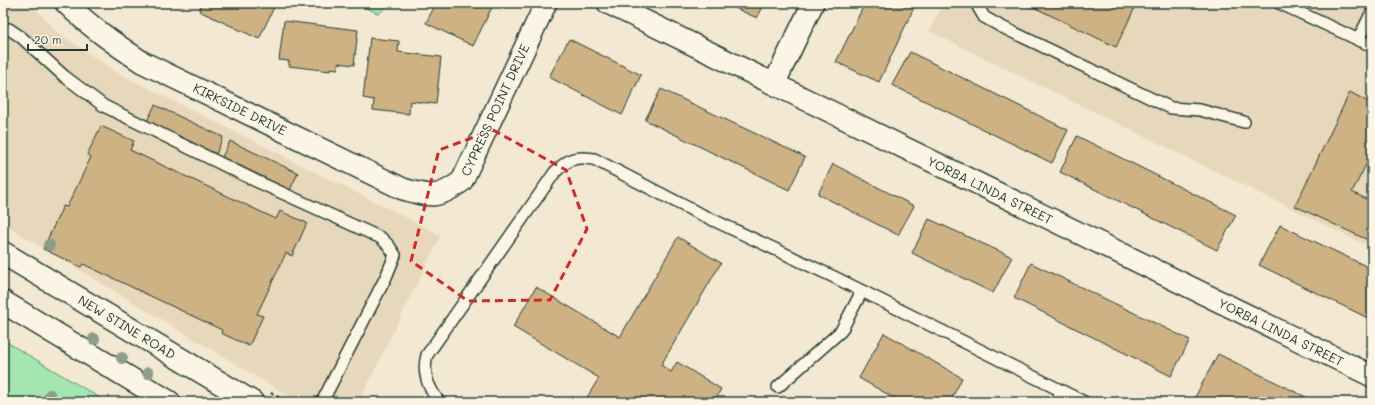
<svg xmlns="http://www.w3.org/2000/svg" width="1375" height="405" font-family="Mali,sans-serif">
  <rect width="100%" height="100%" fill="#f3e8d2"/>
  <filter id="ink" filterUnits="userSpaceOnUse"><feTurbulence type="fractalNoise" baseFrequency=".025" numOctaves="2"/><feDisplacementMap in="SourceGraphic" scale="8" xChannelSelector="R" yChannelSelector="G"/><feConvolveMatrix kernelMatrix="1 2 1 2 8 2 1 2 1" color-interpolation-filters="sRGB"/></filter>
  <g filter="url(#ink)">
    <!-- built -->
    <g fill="#e8d8bb">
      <path d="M3 3H30L56 31 116 72 441 235 359 402H299L3 224Z"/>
      <path d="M943 3H1372V248L929 31Z"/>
    </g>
    <!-- green -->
    <g fill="#a3e6b0" stroke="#619272">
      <path d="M356 3H389L379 14Z"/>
      <path d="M3 340 107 402H3Z"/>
    </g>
    <!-- building -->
    <g fill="#cfb284" stroke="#1f3d34">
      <path d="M197 3H276L259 39 199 11 201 5Z"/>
      <path d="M436 3H494L473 46 426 23Z"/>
      <path d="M724 3H765L757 18Z"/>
      <path d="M865 3H916L879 82 836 62Z"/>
      <path d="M1025 3H1137L1116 47Z"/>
      <path d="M284 21 358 30 354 65 338 63V69L330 68V71L289 66V61L279 60Z"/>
      <path d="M370 38 399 41 398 52 441 57 436 104 410 101 409 114 373 110 374 100 363 98Z"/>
      <path d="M569 39 641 75 622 115 549 77Z"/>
      <path d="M910 52 1068 130 1052 163 892 85Z"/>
      <path d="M661 89 805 157 789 190 645 120Z"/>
      <path d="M1350 92 1372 104V153L1352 192 1372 202V242L1295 206Z"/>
      <path d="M155 105 223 137 216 154 147 121Z"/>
      <path d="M101 126 134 141 130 150 276 219 280 211 307 223 292 256 286 253 257 314 263 316 249 346 221 333 222 330 83 264 81 267 43 249 63 206 67 207 91 157 87 155Z"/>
      <path d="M1077 136 1236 215 1217 250 1060 172Z"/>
      <path d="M230 141 298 173 290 190 222 157Z"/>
      <path d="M833 164 914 206 898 235 818 194Z"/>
      <path d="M929 219 1012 257 993 293 912 253Z"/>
      <path d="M1280 225 1372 269V320L1259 265Z"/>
      <path d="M678 237 721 263 661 365 671 372 677 362 721 389 714 402H584L599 378 513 327 536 287 620 337Z"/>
      <path d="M1031 263 1190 340 1171 376 1014 298Z"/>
      <path d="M884 333 962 378 950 402H901L859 378Z"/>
      <path d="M1218 354 1316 402H1201L1194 399Z"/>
    </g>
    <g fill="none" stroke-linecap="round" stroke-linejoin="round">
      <defs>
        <g id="lane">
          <path d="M976 3 984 17 1000 26 1171 108 1200 110 1244 122"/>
          <path d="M1279 3 1372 46"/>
          <path d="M3 29H9L21 37 64 76 104 106 256 181 381 238 389 246 395 255 386 277 322 402"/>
          <path d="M1358 40 1372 12"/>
          <path d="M778 387 841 331 862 291"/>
          <path d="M439 402C428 387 422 373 427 355L555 172C569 159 573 156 594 159L694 211 834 277 1084 402"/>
          <path d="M1056 402 1062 391"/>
        </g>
        <g id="street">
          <path d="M66 3C89 26 115 44 142 62L403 189C431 197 438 199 462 181L546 3"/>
          <path d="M608 3 1372 376"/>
          <path d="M774 84 813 3"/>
        </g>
        <g id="secondary">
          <path d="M3 253 252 402"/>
          <path d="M3 302 169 402"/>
        </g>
      </defs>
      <!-- lane casing -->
      <use href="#lane" stroke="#1f3d34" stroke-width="14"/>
      <!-- street casing -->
      <use href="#street" stroke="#1f3d34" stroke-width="24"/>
      <!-- secondary casing -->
      <use href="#secondary" stroke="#1f3d34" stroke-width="25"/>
      <!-- path -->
      <path stroke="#1f3d34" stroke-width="2.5" stroke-dasharray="3 3" stroke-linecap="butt" d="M271 393 286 402"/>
      <!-- lane -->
      <use href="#lane" stroke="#fcf5e5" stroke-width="11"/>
      <!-- street -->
      <use href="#street" stroke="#fcf5e5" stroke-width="21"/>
      <!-- secondary -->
      <use href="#secondary" stroke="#fcf5e5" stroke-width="22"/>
    </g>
    <!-- trees -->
    <g fill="#8d9d89">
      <circle cx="49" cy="245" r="6"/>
      <circle cx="94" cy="339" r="6"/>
      <circle cx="122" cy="358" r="6"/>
      <circle cx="148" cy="373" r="6"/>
      <circle cx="50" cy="395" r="6"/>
    </g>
  </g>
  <!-- marked area -->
  <path fill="none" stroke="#d62828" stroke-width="3" stroke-dasharray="8 5" stroke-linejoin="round" d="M493 130 566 170 587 229 550 300 468 301 411 261 439 150Z"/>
  <g text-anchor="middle" stroke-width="3" stroke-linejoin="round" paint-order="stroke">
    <!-- street labels -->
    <g font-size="13" fill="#1f3d34" stroke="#fcf5e5">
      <text transform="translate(240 109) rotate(26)" y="5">KIRKSIDE DRIVE</text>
      <text transform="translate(495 110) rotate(-65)" y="5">CYPRESS POINT DRIVE</text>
      <text transform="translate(990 190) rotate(26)" y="5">YORBA LINDA STREET</text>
      <text transform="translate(127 327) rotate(31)" y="5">NEW STINE ROAD</text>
      <text transform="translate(1281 332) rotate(26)" y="5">YORBA LINDA STREET</text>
    </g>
  </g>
  <!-- margin -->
  <rect width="1375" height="405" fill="none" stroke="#fcf5e5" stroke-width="16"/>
  <rect x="8" y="8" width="1359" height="389" fill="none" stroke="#1f3d34" stroke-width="1.5" filter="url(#ink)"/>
  <!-- scale -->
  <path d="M28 44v6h59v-6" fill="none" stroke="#1f3d34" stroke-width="2"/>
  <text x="34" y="44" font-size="12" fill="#1f3d34" stroke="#fcf5e5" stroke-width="3" paint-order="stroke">20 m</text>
</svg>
